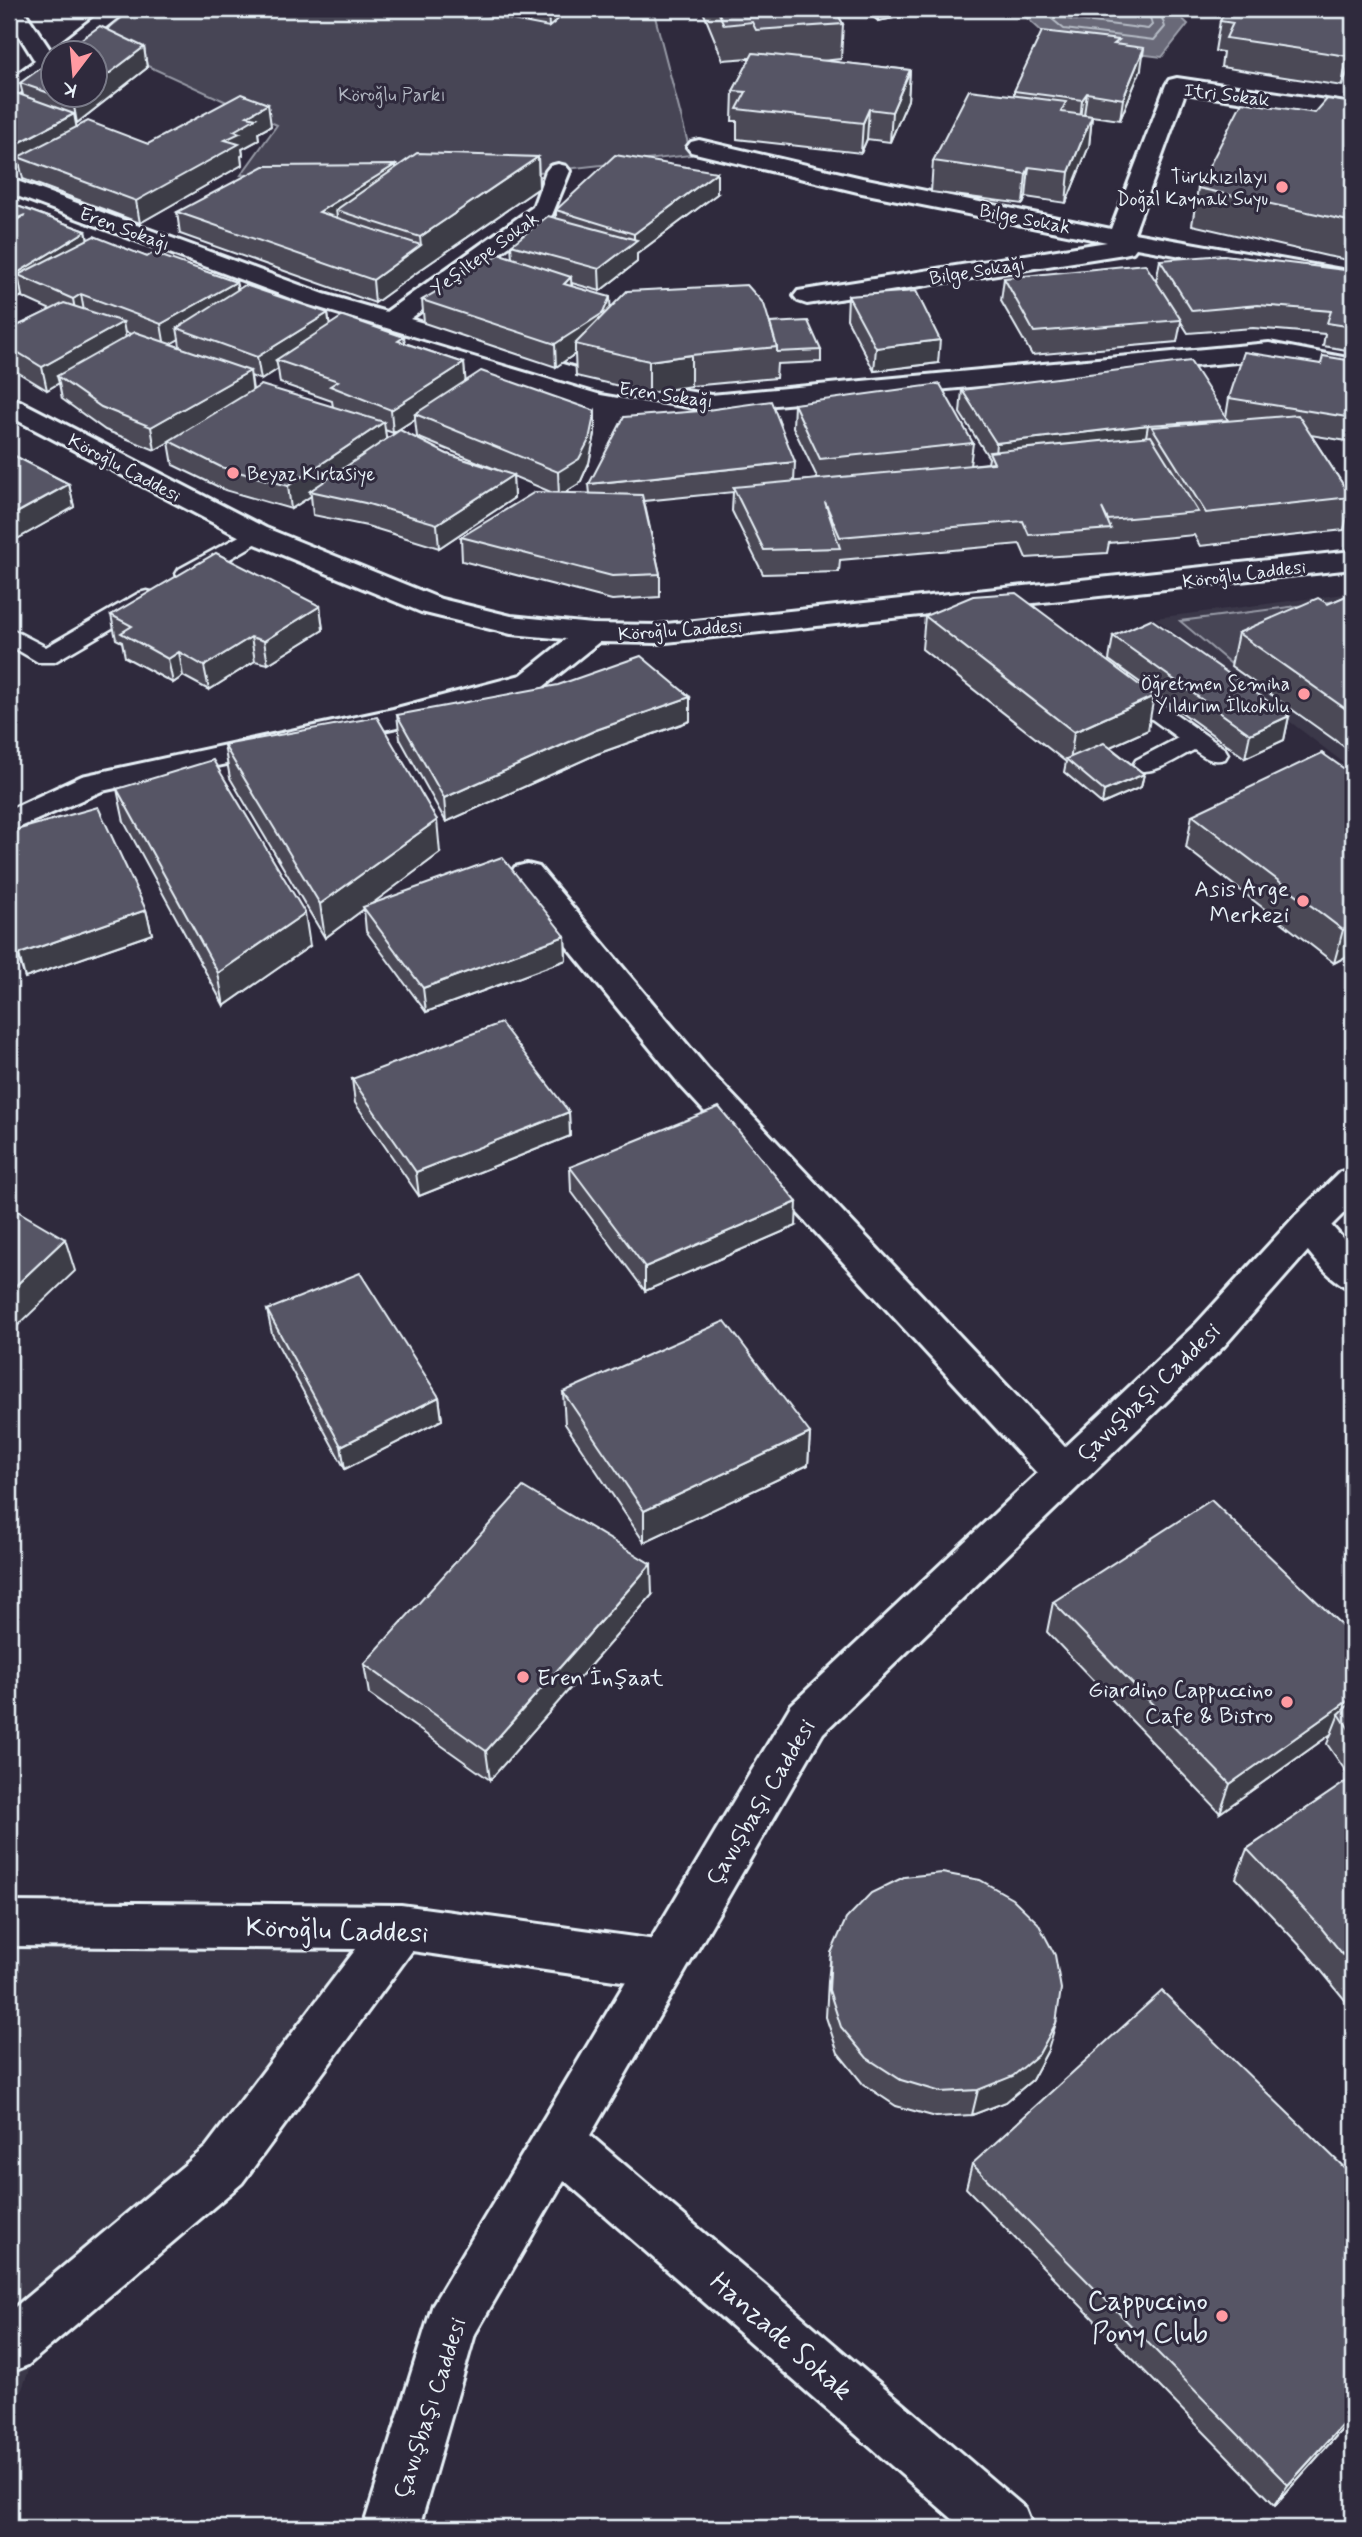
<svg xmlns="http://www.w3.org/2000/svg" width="1362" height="2537" font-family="Mynerve,sans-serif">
  <rect width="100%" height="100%" fill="#2f2a3d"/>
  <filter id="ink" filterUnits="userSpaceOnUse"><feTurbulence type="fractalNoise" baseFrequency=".0143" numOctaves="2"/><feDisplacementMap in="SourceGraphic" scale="14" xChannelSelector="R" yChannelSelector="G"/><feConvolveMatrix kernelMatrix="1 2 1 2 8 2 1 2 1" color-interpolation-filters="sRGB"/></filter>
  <g filter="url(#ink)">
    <!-- built -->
    <g fill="#3b3749">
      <path d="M1353 593V770L1155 618Z"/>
      <path d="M9 1924 401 1927 224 2165 52 2309 9 2424Z"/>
    </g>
    <!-- green -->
    <g fill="#464455" stroke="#979aa6" stroke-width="2">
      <path d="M133 9H653L691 155 539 172 402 179 241 175 277 125 93 41Z"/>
      <path d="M1353 599V614L1230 663 1180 621Z"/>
    </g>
    <!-- water -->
    <path fill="#696978" stroke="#9c9fab" stroke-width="2" d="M1024 9H1172L1188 24 1162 57 1056 44 1018 10Z"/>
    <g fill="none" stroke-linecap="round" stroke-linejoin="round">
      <!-- shore -->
      <g stroke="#b5bbc5" stroke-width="2">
        <path d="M1040 9 1064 29 1154 40 1165 27 1159 9"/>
        <path d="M1056 9 1068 19 1148 29 1152 25 1148 9"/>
      </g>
      <defs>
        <g id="lane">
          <path d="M256 527 264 529 267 534 264 539 195 579H179L176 574 179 569Z"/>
          <path d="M147 591 155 593 158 598 155 603 54 662H38L9 645V628L46 647 139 593Z"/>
          <path d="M1120 678 1128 680 1225 749 1228 754 1225 759C1211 763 1205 757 1194 750 1177 758 1156 775 1136 770L1133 765 1136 760 1178 738 1112 690 1108 685 1112 680Z"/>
        </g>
        <g id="street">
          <path d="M9 9H23L51 51 105 9H129L74 52H52V69L17 95 9 97V80L35 61 9 19Z"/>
          <path d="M1177 78 1353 104V118L1185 93 1134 233 1353 272V286L1136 248 1133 252 1124 254 807 304 798 301 794 296 798 291 1107 242 862 193 691 152 687 147 691 142 699 140 862 178 1111 229 1166 85 1169 80Z"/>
          <path d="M558 164 566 166 570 171 552 215 410 319 613 379 711 395 1269 343 1353 359V375L1269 359 711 411 601 392 306 304 9 193V178L324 294 386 312 533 207 546 171 550 166Z"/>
          <path d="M9 398 18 400 266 528 441 599 511 616 592 624 657 625 1353 551V569L657 643 599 642 543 687 397 727 102 791 9 832V810L82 776 393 709 521 675 566 639 511 634 421 612 246 540 9 416Z"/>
          <path d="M527 864 539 867 707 1068 1078 1461 1084 1473 1078 1485 1063 1490 1048 1485 681 1086 515 883 510 875 515 867Z"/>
          <path d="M1309 1211 1322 1215 1353 1250V1290C1331 1283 1302 1246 1290 1225L1296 1215Z"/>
          <path d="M9 1902 401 1905 663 1941 680 1948 687 1964 680 1980 663 1987 412 1951 242 2183 28 2365 9 2373V2312L206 2147 356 1949 9 1946Z"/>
          <path d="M559 2117 577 2124 1025 2508 1033 2528H963L541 2160 534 2142 541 2124Z"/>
        </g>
        <path id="secondary" d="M1353 1168V1204L1322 1235 1224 1346 823 1733 475 2334 419 2528H363L433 2304 791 1705 1196 1324 1296 1215 1340 1172Z"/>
      </defs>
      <!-- lane casing -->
      <use href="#lane" stroke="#e8f1f8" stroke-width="5"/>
      <!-- street casing -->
      <use href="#street" stroke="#e8f1f8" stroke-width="6"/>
      <!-- secondary casing -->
      <use href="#secondary" stroke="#e8f1f8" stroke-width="6"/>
      <!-- lane -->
      <use href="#lane" fill="#2f2a3d" fill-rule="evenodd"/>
      <!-- street -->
      <use href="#street" fill="#2f2a3d" fill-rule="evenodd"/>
      <!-- secondary -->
      <use href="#secondary" fill="#2f2a3d" fill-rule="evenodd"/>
    </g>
    <!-- wall -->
    <g fill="#4b4957" stroke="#e8f1f8" stroke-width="2" fill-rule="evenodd">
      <path d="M454 9H570L549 27Z"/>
      <path d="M702 9H835L843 24 841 59 822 61 910 70 908 100 890 142 867 139 861 153 737 139V121H732L733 91 751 58 723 60Z"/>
      <path d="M863 9H943L878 21Z"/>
      <path d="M1353 9V74L1347 73 1342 86 1221 67 1223 52 1215 51 1220 21Z"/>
      <path d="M1119 45 1141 69 1120 120 1084 115 1092 116 1089 146 1066 203 1026 197 1023 204 931 192 933 161 1014 96V91Z"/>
      <path d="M144 47 147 68 77 123 75 122 76 127 148 144 271 126 258 133 259 140 242 149 243 155 241 156 242 165 140 223 23 179 20 166 12 171 9 170V98L23 95 20 83Z"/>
      <path d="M1353 103V261L1327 256 1192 225 1198 188 1315 113Z"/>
      <path d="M538 157 539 188 423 268 375 303 180 234 177 212 395 165 396 168Z"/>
      <path d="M717 194 637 254V262L600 291 572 283V286L610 308 770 323 821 350V362L777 364 776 378 691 386 649 393 576 376 575 354 556 367 424 323 422 300 512 258 511 245 556 218V210Z"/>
      <path d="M9 203 86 231 88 240 236 282 238 290 328 313 329 325 404 337 405 343 464 363 465 381 595 411V434L589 463 580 483 564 493 590 494 589 484 795 462 794 482 818 479 793 427 794 404 973 443 970 465 988 463 989 458 960 413 962 390 1226 417 1229 398 1321 364 1353 361V442L1311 435 1351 497 1344 530 1200 546 1194 535 1109 543 1107 553 1026 558 1020 544 840 560 839 572 763 574 732 511 733 492 644 501 660 574V597L612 600 462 561 461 537 551 492 513 476 514 498 439 548 367 526 313 515 311 496 291 509 225 490 173 465 169 442 155 450 105 430 62 399 59 383 47 390 9 367V330L51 310 22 297V296L9 303ZM124 332 131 334 126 338ZM179 339 180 347 170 344ZM278 369 280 383 332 401 333 407 253 390 251 376 261 380ZM415 419 417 437 500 471 447 454 386 439 385 430 393 433Z"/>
      <path d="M1160 260 1353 271V351L1323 346 1325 334 1253 328 1188 333 1181 322 1177 342 1032 355 1001 301 1004 278 1156 282Z"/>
      <path d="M848 296 938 363 874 371 847 319Z"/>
      <path d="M9 453 69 484 74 507 17 539 9 537Z"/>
      <path d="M1353 593V753L1231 666 1238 633 1328 604Z"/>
      <path d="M320 606 323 630 268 664 255 661 209 690 183 676 173 683 125 657 122 642 116 639 111 615Z"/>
      <path d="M925 616 1148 730 1110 747 1144 774 1141 787 1102 804 1064 772 1066 762 922 649Z"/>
      <path d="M1113 636 1289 716 1284 740 1245 758 1109 660Z"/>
      <path d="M397 715 690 721 597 754 446 822 400 739Z"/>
      <path d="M224 745 440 853 371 904 565 936 566 960 426 1012 366 931 364 909 325 938 230 778Z"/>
      <path d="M1353 775V953L1334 963 1186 848 1192 815Z"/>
      <path d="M117 789 310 946 224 1006 124 822Z"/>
      <path d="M9 832 146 910 152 934 25 978 9 930Z"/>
      <path d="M352 1079 569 1112 570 1136 419 1196 355 1103Z"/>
      <path d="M570 1167 796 1226 645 1291 571 1191Z"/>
      <path d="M267 1310 439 1397 442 1420 345 1469 272 1334Z"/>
      <path d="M563 1392 810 1433 808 1465 644 1542 565 1424Z"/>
      <path d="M652 1595 490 1780 369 1694 364 1664Z"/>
      <path d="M1053 1602 1353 1636V2010L1306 1952 1236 1878 1247 1849 1351 1779 1327 1744 1331 1734 1220 1813 1047 1632Z"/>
      <path d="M831 1953 1048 2050 1032 2080 1006 2102 972 2115 936 2117 896 2106 863 2084 838 2053 826 2017 828 1981Z"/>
      <path d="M972 2164 1353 2176V2417L1275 2505 966 2188Z"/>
    </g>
    <!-- shaded-wall -->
    <g fill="#3d3c47" stroke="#e8f1f8" stroke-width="2">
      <path d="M548 9H570L549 27Z"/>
      <path d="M879 9H943L878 21Z"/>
      <path d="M1353 44 1347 73 1342 86 1347 56Z"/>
      <path d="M144 47 147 68 77 123 73 101 82 94H94V85Z"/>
      <path d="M1144 48 1141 69 1120 120 1123 99Z"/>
      <path d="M910 70 908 100 890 142 892 112Z"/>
      <path d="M1087 93 1084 115 1080 122 1082 100Z"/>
      <path d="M268 104 271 126 258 133 259 140 242 149 243 155 241 156 242 165 140 223 136 201 225 140 247 116Z"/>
      <path d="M869 109 867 139 861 153 863 123Z"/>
      <path d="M74 114 78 135 18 157 20 166 12 171 9 156V148Z"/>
      <path d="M1092 116 1089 146 1066 203 1069 172Z"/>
      <path d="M538 157 539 188 423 268 375 303 373 280 421 245 420 237Z"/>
      <path d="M395 165 397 187 336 210 338 224 319 212Z"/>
      <path d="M1029 167 1026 197 1023 204 1026 174Z"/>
      <path d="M717 172V194L637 254V262L600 291 599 269 634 242V234Z"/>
      <path d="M86 231 90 253 18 275 22 296 9 303V278Z"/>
      <path d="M571 277 572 300 564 284Z"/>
      <path d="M236 282 240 304 177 328 179 339 165 347 161 324Z"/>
      <path d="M81 294 85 317 77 321 73 299Z"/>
      <path d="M610 297 611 319 575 344V354L556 367 555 344Z"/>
      <path d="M328 313 331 335 276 360 278 369 261 380 257 357Z"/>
      <path d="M123 322 127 345 57 376 59 383 47 390 42 367Z"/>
      <path d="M940 340 938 363 874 371 876 348Z"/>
      <path d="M691 355V386L649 393V361Z"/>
      <path d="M464 363 466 386 415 414V419L393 433 391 410Z"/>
      <path d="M250 371 253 394 155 450 151 427Z"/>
      <path d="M595 411V434L589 463 580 483 559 496 558 472Z"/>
      <path d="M384 422 387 445 310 491 311 496 291 509 288 486Z"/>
      <path d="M1148 425 1144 448 994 467 996 443Z"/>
      <path d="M513 475 514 498 439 548 437 524Z"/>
      <path d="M69 484 74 507 17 539 11 516Z"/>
      <path d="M320 606 323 630 268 664 264 641Z"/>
      <path d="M251 637 255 661 209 690 204 666Z"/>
      <path d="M179 652 183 676 173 683 168 659Z"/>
      <path d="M10 680 19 713 9 718V681Z"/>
      <path d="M1154 696 1148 730 1072 764 1070 762 1074 732Z"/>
      <path d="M690 697V721L597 754 446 822 444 798 596 730Z"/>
      <path d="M1289 716 1284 740 1245 758 1250 734Z"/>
      <path d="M1144 774 1141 787 1102 804 1104 791Z"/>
      <path d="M437 820 440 853 365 909 363 907 364 909 325 938 320 904Z"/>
      <path d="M146 910 152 934 25 978 19 954Z"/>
      <path d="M305 913 310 946 224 1006 218 973Z"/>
      <path d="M1353 925V953L1334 963 1343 930Z"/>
      <path d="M565 936 566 960 426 1012 423 988Z"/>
      <path d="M569 1112 570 1136 419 1196 416 1172Z"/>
      <path d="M797 1202 796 1226 645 1291V1267Z"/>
      <path d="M65 1239 75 1271 9 1334V1292Z"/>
      <path d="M439 1397 442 1420 345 1469 341 1446Z"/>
      <path d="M810 1433 808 1465 644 1542V1511Z"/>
      <path d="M651 1564 652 1595 490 1780 486 1751Z"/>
      <path d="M1353 1697V1718L1339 1714 1331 1734 1220 1813 1230 1784Z"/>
      <path d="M1056 2023 1048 2050 1032 2080 1006 2102 972 2115 978 2090Z"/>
      <path d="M1353 2413V2417L1275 2505 1288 2485Z"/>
    </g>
    <!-- building -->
    <g fill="#575565" stroke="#e8f1f8" stroke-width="2">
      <path d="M717 9H835L843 24 756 30 752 22 724 25Z"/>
      <path d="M1226 9H1353V44L1347 56 1226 38 1233 23 1220 21Z"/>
      <path d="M100 26 144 47 94 85V52H63Z"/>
      <path d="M1042 31 1119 40 1114 44 1144 48 1123 99 1087 93 1082 100 1014 91Z"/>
      <path d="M753 53 910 70 892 112 869 109 863 123 737 109 746 92 733 91Z"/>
      <path d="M52 60V94L20 83Z"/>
      <path d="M969 90 1066 102 1061 112 1092 116 1069 172 1029 167 1026 174 933 161Z"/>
      <path d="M16 93 74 114 9 148V98Z"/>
      <path d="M53 94H82L73 101Z"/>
      <path d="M241 94 268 104 247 116 256 118 234 131 240 133 225 140 239 144 136 201 18 157 88 121 148 144Z"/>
      <path d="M1327 99 1353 103V222L1198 188 1242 102 1315 113Z"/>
      <path d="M417 153 538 157 420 237 336 210Z"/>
      <path d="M615 155 717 172 634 234 556 210Z"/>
      <path d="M395 165 319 212 421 245 373 280 177 212 264 166Z"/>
      <path d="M9 203 86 231 9 278V225L25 215 9 222Z"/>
      <path d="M548 216 637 240 599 269 511 245Z"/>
      <path d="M94 236 147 257 153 253 236 282 161 324 81 294 73 299 18 275Z"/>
      <path d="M500 254 571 277 564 284 610 297 603 313 555 344 422 300Z"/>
      <path d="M1224 255 1353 271V327L1327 323 1331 311 1258 305 1192 311 1160 260Z"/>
      <path d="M1145 264 1181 320 1034 332 1004 278Z"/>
      <path d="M245 285 328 313 257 357 177 328Z"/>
      <path d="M747 285 764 304 777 347 691 355 649 361 575 344 627 291Z"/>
      <path d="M916 291 940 340 876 348 848 296Z"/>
      <path d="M64 303 123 322 42 367 9 347V330Z"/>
      <path d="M343 316 404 337 398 341 464 363 391 410 330 386 338 381 276 360Z"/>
      <path d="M808 321 821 350 777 352V347L770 323Z"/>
      <path d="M135 332 250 371 151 427 101 407 57 376Z"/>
      <path d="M1244 352 1321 364 1323 356 1353 361V418L1229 398Z"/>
      <path d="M1190 361 1228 420 1148 425 996 443 962 390Z"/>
      <path d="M481 371 595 411 589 440 579 459 558 472 415 414Z"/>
      <path d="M940 384 973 443 820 459 794 404Z"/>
      <path d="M261 385 384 422 288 486 221 467 169 441Z"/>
      <path d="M771 401 795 462 589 484 624 417 700 411Z"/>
      <path d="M1298 415 1351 497 1206 513 1152 427Z"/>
      <path d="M400 430 447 454 513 475 437 524 365 503 310 491Z"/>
      <path d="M1151 436 1198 512 1108 520 1102 508 1111 529 1029 535 1023 521 840 537 825 502 840 548 764 550 733 487 994 463 989 452Z"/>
      <path d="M9 453 69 484 11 516 9 515Z"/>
      <path d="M535 492 642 495 660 574 612 576 461 537Z"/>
      <path d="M216 553 320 606 264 641 251 637 204 666 179 652 168 659 121 633 132 626 111 615Z"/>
      <path d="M1016 593 1154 696 1074 732 925 616 973 596Z"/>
      <path d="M1353 593V714L1238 633 1318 598 1328 604Z"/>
      <path d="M1151 619 1289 716 1250 734 1113 636Z"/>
      <path d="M641 656 690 697 596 730 444 798 397 715 558 685Z"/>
      <path d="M377 717 437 820 320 904 224 745Z"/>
      <path d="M1104 743 1144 774 1104 791 1066 759Z"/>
      <path d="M1322 753 1353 775V925L1343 930 1192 815Z"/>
      <path d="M213 760 305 913 218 973 117 789Z"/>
      <path d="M98 807 146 910 19 954 9 925V832Z"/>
      <path d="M502 857 565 936 423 988 363 907Z"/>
      <path d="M501 1023 569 1112 416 1172 352 1079Z"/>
      <path d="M719 1107 797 1202 645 1267 570 1167Z"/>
      <path d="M9 1206 65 1239 9 1292Z"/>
      <path d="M360 1273 439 1397 341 1446 267 1310Z"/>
      <path d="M725 1321 810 1433 644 1511 563 1392Z"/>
      <path d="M523 1487 651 1564 486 1751 364 1664Z"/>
      <path d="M1211 1500 1353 1636V1697L1230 1784 1053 1602Z"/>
      <path d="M1353 1701V1735L1339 1714Z"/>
      <path d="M1353 1777V1967L1318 1924 1247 1849Z"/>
      <path d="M942 1873 980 1880 1012 1898 1038 1923 1055 1955 1061 1989 1056 2023 1039 2054 1013 2076 978 2090 941 2092 901 2080 867 2058 841 2027 829 1990 831 1953 846 1919 871 1893 904 1877Z"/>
      <path d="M1162 1991 1353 2176V2413L1288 2485 972 2164Z"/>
    </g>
  </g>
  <!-- markers -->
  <g fill="#ff9aa2" stroke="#2f2a3d" stroke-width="2.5">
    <circle cx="1282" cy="187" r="7"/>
    <circle cx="233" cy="473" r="7"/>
    <circle cx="1304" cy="694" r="7"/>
    <circle cx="1303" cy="901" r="7"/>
    <circle cx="523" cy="1677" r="7"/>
    <circle cx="1287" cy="1702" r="7"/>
    <circle cx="1222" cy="2316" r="7"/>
  </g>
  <g text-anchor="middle" stroke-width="6" stroke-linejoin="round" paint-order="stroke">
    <!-- far-park labels -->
    <g font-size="19" fill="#afb4bf" stroke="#2f2a3d">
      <text x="392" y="101">Köroğlu Parkı</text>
    </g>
    <!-- far-street labels -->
    <g font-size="19" fill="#e8f1f8" stroke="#2f2a3d">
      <text transform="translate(1227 94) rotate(7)" y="7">Itri Sokak</text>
      <text transform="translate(1025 218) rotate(11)" y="7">Bilge Sokak</text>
      <text transform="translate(125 228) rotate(20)" y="7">Eren Sokağı</text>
      <text transform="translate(484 253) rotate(-36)" y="7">Yeşiltepe Sokak</text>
      <text transform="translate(977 270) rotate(-9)" y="7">Bilge Sokağı</text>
      <text transform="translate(666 394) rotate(8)" y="7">Eren Sokağı</text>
      <text transform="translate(125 467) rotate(28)" y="7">Köroğlu Caddesi</text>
      <text transform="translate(1244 573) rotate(-7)" y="7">Köroğlu Caddesi</text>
      <text transform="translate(680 629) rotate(-4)" y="7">Köroğlu Caddesi</text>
    </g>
    <!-- far-poi labels -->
    <g font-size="19" fill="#e8f1f8" stroke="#2f2a3d" text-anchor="end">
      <text x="1268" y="183">Türkkızılayı<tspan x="1268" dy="22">Doğal Kaynak Suyu</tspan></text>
      <text x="247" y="480" text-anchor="start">Beyaz Kırtasiye</text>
      <text x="1290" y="690">Öğretmen Semiha<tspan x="1290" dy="22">Yıldırım İlkokulu</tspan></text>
    </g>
    <!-- poi labels -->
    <g font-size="23" fill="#e8f1f8" stroke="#2f2a3d" text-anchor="end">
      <text x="1289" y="896">Asis Arge<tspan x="1289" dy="26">Merkezi</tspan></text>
      <text x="537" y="1685" text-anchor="start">Eren İnşaat</text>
      <text x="1273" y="1697">Giardino Cappuccino<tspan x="1273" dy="26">Cafe &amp; Bistro</tspan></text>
    </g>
    <!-- street labels -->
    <g font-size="23" fill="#e8f1f8" stroke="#2f2a3d">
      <text transform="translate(1148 1392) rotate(-44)" y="8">Çavuşbaşı Caddesi</text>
      <text transform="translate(760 1802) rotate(-59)" y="8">Çavuşbaşı Caddesi</text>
      <text transform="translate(429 2408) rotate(-72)" y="8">Çavuşbaşı Caddesi</text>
    </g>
    <!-- near-street labels -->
    <g font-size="28" fill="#e8f1f8" stroke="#2f2a3d">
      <text transform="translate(337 1929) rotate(2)" y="10">Köroğlu Caddesi</text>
      <text transform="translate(782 2335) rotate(41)" y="10">Hanzade Sokak</text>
    </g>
    <!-- near-poi labels -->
    <g font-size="28" fill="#e8f1f8" stroke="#2f2a3d" text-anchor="end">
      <text x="1208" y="2310">Cappuccino<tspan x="1208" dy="32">Pony Club</tspan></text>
    </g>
  </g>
  <!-- margin -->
  <rect width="1362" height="2537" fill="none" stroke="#2f2a3d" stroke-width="35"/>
  <rect x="18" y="18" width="1327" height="2502" fill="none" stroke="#e8f1f8" stroke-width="2.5" filter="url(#ink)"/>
  <!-- north arrow -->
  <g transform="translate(74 74) rotate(196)"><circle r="33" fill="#2f2a3d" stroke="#797a88" stroke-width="2"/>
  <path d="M0-5L12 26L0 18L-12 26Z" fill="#ff9aa2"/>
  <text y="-10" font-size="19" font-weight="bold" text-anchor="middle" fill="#e8f1f8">K</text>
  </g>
</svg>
